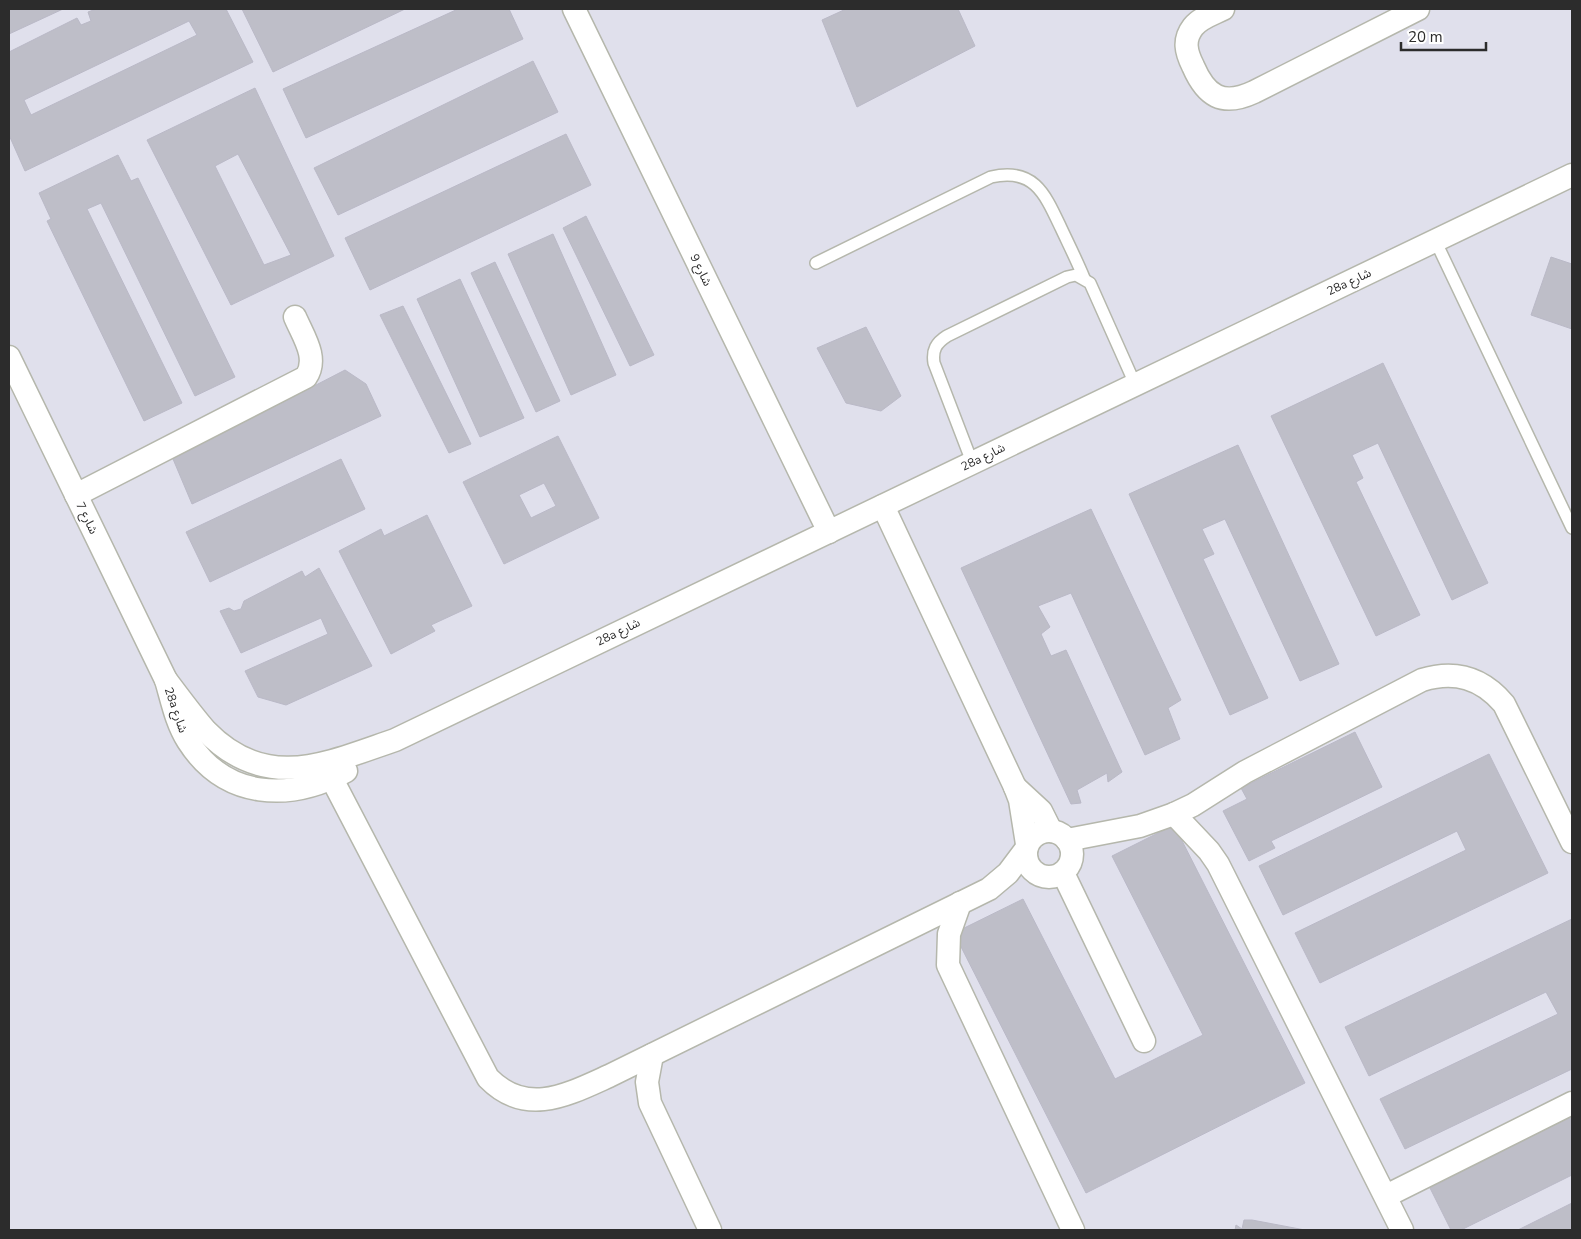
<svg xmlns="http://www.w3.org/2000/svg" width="1581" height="1239" font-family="'Nunito Sans','Noto Sans Arabic',sans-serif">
  <rect width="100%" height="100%" fill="#e0e0ec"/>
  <!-- building -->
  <g fill="#bebec8" stroke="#bab9c7" fill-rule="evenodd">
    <path d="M9 9H63L9 34Z"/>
    <path d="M96 9H226L253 62 25 171 9 135V52L77 18 81 25 91 21 88 12ZM189 21 197 35 31 115 24 100Z"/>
    <path d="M242 9H405L273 72Z"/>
    <path d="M458 9H509L523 39 306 138 283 89Z"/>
    <path d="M846 9H958L975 46 857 107 822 20Z"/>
    <path d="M533 61 558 112 338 215 314 168Z"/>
    <path d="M255 88 334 256 231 305 147 140ZM238 154 291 255 264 265 215 166Z"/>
    <path d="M566 134 591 185 370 290 345 238Z"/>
    <path d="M118 155 131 181 138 178 235 377 195 396 101 203 87 209 182 403 144 421 47 221 51 219 39 193Z"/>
    <path d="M586 216 654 355 630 366 563 228Z"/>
    <path d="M553 234 616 375 571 395 508 254Z"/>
    <path d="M1551 257 1572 264V329L1531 315Z"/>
    <path d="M495 262 560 401 536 412 471 273Z"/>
    <path d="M460 279 524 418 480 437 417 299Z"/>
    <path d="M403 306 471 444 449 453 380 315Z"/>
    <path d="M866 327 901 396 881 411 846 403 817 348Z"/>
    <path d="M1383 363 1488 583 1452 600 1378 443 1352 455 1363 478 1356 482 1420 615 1376 636 1271 416Z"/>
    <path d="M345 370 366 384 381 416 192 504 173 459Z"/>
    <path d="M558 436 599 518 504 564 463 482ZM544 483 556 506 531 518 519 495Z"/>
    <path d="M1238 445 1339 664 1300 681 1225 519 1202 529 1214 554 1203 559 1268 698 1230 715 1129 494Z"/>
    <path d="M341 459 365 509 210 582 186 532Z"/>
    <path d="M1091 509 1181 700 1168 708 1180 739 1145 755 1071 593 1038 606 1050 627 1041 634 1051 656 1066 650 1122 772 1108 782 1107 773 1077 790 1081 803 1071 804 961 568Z"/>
    <path d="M427 515 472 606 431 625 435 631 391 654 339 551 381 529 384 536Z"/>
    <path d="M319 568 372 666 286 705 258 697 245 671 328 634 321 618 241 653 220 611 229 608 234 611 241 609 244 601 302 571 305 577Z"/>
    <path d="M1355 732 1382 787 1271 841 1275 848 1249 861 1223 811 1247 799 1241 788Z"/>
    <path d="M1489 754 1548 873 1320 983 1295 933 1466 850 1457 831 1283 915 1259 866Z"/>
    <path d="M1174 825 1305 1083 1086 1193 954 933 1023 899 1115 1079 1203 1035 1112 856Z"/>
    <path d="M1572 919V1069L1405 1149 1380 1099 1558 1014 1546 992 1369 1076 1345 1027Z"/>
    <path d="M1572 1116V1175L1461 1230H1451L1430 1188Z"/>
    <path d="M1572 1203V1230H1518Z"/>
    <path d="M1244 1220H1252L1305 1230H1235L1236 1225 1242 1229Z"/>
  </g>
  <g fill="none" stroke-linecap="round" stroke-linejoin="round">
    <defs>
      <g id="service">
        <path d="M1435 240 1572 528"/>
        <path d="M816 263 991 177C1034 167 1045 194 1061 228 1069 245 1077 261 1084 278"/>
        <path d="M972 462 934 363C932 350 936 343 947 336L1067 277 1076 275 1090 283 1135 384"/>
      </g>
      <g id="minor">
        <path d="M574 9 829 532"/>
        <path d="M1223 9C1213 14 1200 18 1193 27 1183 40 1186 52 1193 66 1206 96 1222 107 1254 92L1418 9"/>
        <path d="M9 357 166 680C172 700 176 722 188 741 225 799 289 802 346 771"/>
        <path d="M76 495 306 377C319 358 303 336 295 317"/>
        <path d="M883 506 1015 787 1020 800 1027 844"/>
        <path d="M166 680C179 697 192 715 206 731 266 793 327 763 395 740L1572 175"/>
        <path d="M332 779 488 1078C526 1117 567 1095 609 1076L989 889 1008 873 1026 849"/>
        <path d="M1015 787 1041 811 1051 831"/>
        <path d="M1174 814 1209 851 1218 864 1402 1230"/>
        <circle cx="1049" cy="854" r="23"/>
        <path d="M1067 840 1140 826 1174 814 1193 805 1245 772 1422 680C1455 670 1482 678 1504 704L1572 842"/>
        <path d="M1063 873 1144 1041"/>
        <path d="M960 903 949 934 948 965 1073 1230"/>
        <path d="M652 1055 647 1082 650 1103 710 1230"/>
        <path d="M1386 1196 1572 1103"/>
      </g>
    </defs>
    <!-- service casing -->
    <use href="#service" stroke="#b5b7ac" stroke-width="14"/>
    <!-- minor casing -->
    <use href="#minor" stroke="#b5b7ac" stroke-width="25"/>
    <!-- service -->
    <use href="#service" stroke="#fff" stroke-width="11"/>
    <!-- minor -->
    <use href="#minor" stroke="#fff" stroke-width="22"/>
  </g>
  <g text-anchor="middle" stroke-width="4.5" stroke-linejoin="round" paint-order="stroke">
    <!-- street labels -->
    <g font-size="12" fill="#2c2c2c" stroke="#fff">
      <text transform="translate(701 270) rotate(64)" y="4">شارع 9</text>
      <text transform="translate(1349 282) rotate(-25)" y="4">28a شارع</text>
      <text transform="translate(983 457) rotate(-26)" y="4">28a شارع</text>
      <text transform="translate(87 518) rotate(64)" y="4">شارع 7</text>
      <text transform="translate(618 632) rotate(-26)" y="4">28a شارع</text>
      <text transform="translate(176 710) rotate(71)" y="4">28a شارع</text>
    </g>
  </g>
  <!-- border -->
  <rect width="1581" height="1239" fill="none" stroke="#2c2c2c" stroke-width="20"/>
  <!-- scale -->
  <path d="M1401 42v8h85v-8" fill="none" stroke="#2c2c2c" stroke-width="2.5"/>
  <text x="1408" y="42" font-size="15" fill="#2c2c2c" stroke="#ffffff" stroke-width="4" paint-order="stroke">20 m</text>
</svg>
